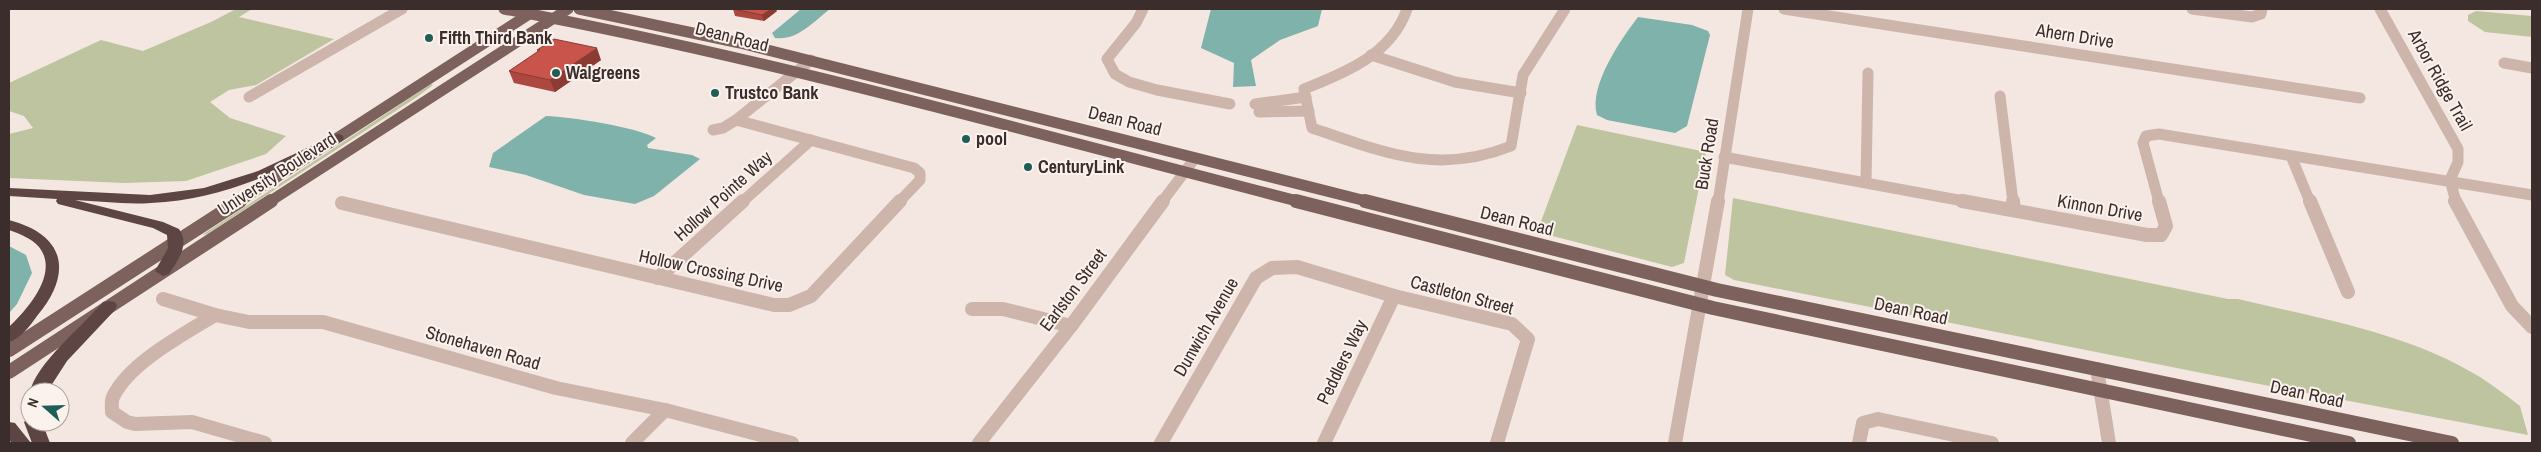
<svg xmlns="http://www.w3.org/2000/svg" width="2541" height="452" font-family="'Archivo Narrow',sans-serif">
  <rect width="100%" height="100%" fill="#f4e7e1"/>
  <!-- green -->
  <g fill="#bec4a0">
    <path d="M236 9H252L239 17 334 39 256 85 229 90 210 102 230 118 286 136 266 154 186 181 124 183 9 178V134L33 128 24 116 9 111V83L101 40 143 51 211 22Z"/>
    <path d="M2476 11 2532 16V37L2485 32 2468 21V15Z"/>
    <path d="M431 84 433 85 417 97 207 234 202 235Z"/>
    <path d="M1577 125 1706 152 1684 263 1672 267 1537 232Z"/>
    <path d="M1733 198 2228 299H2238C2318 318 2409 333 2480 377 2494 386 2507 396 2520 406L2528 435 2212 375 1734 280 1725 275Z"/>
  </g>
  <!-- water -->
  <g fill="#7fb2ab">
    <path d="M801 9H830C813 22 797 41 775 38L772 33Z"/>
    <path d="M1211 9H1322L1318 26 1280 40 1251 60 1256 86 1233 87 1234 63 1201 48Z"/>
    <path d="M1638 17 1692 25 1708 31 1710 35 1687 126 1675 133 1607 120 1597 115C1588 87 1621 39 1638 17Z"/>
    <path d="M546 116C571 117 636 127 656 138L647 145 648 148 692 155 700 159 654 196 635 204 584 195 526 175 489 167 493 153Z"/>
    <path d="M9 246 26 255 32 273 17 304 9 313Z"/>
  </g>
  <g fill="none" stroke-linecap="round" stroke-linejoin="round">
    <!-- minor-far1 -->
    <g stroke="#cdb5ac" stroke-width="11">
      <path d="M1143 9 1136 23 1107 59 1115 74 1129 82 1157 90 1230 104"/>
      <path d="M1407 9C1392 54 1345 73 1304 89L1312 128C1383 152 1437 176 1511 146L1523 75 1565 9"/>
      <path d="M1784 9 2360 98"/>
      <path d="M2192 9 2252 17 2261 14 2262 9"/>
      <path d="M2380 9 2458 149V162L2450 180 2456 202"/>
      <path d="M1371 55 1455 82 1521 93"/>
      <path d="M2504 63 2532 68"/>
      <path d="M2000 96 2013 202"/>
      <path d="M249 97 402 9"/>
      <path d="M1255 104 1306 97"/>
      <path d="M1259 112 1309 111"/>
      <path d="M736 120 914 168 920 173V180L899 202"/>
      <path d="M713 130 723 128 736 120 811 60"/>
      <path d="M2291 156 2310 202"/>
      <path d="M1724 157 1969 202"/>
      <path d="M1866 182 1868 73"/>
      <path d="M742 202 811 140"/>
      <path d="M1162 202 1195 158"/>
      <path d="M1718 202 1748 9"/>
      <path d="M2159 202 2143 143 2146 136 2159 134 2532 195"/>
    </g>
    <!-- minor -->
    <g stroke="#cdb5ac" stroke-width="14">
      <path d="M1962 201 2147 235H2161L2166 226 2159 201"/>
      <path d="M2013 201 2014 210"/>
      <path d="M2310 201 2348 292"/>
      <path d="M2455 201 2512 306 2532 327"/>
      <path d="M342 203 774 305H789L811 296 900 201"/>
      <path d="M658 278 743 201"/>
      <path d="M163 299 215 315 249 322H323L556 388 665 410 792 443"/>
      <path d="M972 309H1003L1071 326"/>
      <path d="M215 315C184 334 129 363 113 397 111 401 112 407 112 412L127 422 135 424 192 422 265 443"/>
      <path d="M2097 369 2109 443"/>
      <path d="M632 443 665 410"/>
      <path d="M979 443 1071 326 1163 201"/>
      <path d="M1161 443 1256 278 1272 268 1297 267 1394 296 1512 324 1528 339 1497 443"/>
      <path d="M1324 443 1394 296"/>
      <path d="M1675 443 1718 201"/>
      <path d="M1859 443 1863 423 1878 419 1992 443"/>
    </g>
    <!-- major-far1 -->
    <g stroke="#7d615c" stroke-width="11">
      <path d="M504 9C773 59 1036 134 1301 202"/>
      <path d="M579 9 740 43 1370 202"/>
      <path d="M238 202 534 11"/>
      <path d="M269 202 568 9"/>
    </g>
    <!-- major -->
    <g stroke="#7d615c" stroke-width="14">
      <path d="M1296 201 1713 308 2349 443"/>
      <path d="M1365 201 1717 290 2452 443"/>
      <path d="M9 350 240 201"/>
      <path d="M9 372 271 201"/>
    </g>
    <!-- highway -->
    <g fill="#5c4542" fill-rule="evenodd">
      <path d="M337 134 342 135 344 138 342 141C280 171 222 200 151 203 126 205 100 201 75 200L163 222 179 229C190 245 178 260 169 274L163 276 155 271 168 248 167 235 153 228 58 204 56 201 57 199 9 196V188L150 195 204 188 258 171Z"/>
      <path d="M9 220C66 235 73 273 37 316 30 326 21 338 9 342V327C27 310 60 273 39 247 31 238 20 234 9 230Z"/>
      <path d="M109 301 115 302 117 306 115 310 67 361 47 392 30 393C34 365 84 325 103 302Z"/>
      <path d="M30 417V422H42L50 443H32L24 422Z"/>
      <path d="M9 422 15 423 31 443H12L9 440Z"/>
    </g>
  </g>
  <!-- wall -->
  <g fill="#ac4840">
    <path d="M733 9 777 11 764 21 735 16Z"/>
    <path d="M537 50 601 60 555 92 514 83 509 71 538 52Z"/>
  </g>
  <!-- shaded-wall -->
  <g fill="#8c3b34">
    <path d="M771 9H776L777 11 764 21 762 15Z"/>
    <path d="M597 48 601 60 555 92 550 80Z"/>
  </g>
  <!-- building -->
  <g fill="#c8544b" stroke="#8c3b34">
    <path d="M733 9H771L762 15Z"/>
    <path d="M554 39 597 48 550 80 509 71 540 50H537Z"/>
  </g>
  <!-- markers -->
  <g fill="#1f5d57" stroke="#fbf2ed" stroke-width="2">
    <circle cx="429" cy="38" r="5"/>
    <circle cx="556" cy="73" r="5"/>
    <circle cx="715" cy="93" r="5"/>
    <circle cx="966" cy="139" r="5"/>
    <circle cx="1028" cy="167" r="5"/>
  </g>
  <g text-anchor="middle" stroke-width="4" stroke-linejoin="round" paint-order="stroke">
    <!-- street labels -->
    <g font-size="18" fill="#3b2d2b" stroke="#fbf2ed">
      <text transform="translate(2075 36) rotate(9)" y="6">Ahern Drive</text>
      <text transform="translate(732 37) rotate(14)" y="6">Dean Road</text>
      <text transform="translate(2440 80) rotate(61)" y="6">Arbor Ridge Trail</text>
      <text transform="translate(1125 121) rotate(14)" y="6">Dean Road</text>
      <text transform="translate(1707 154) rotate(-81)" y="6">Buck Road</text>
      <text transform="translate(277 174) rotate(-33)" y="6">University Boulevard</text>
      <text transform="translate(723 196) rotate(-42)" y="6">Hollow Pointe Way</text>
      <text transform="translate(2100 208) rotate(10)" y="6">Kinnon Drive</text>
      <text transform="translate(1517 221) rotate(14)" y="6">Dean Road</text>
      <text transform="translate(711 271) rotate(12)" y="6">Hollow Crossing Drive</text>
      <text transform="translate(1073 290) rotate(-53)" y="6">Earlston Street</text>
      <text transform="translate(1462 295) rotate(15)" y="6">Castleton Street</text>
      <text transform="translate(1911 311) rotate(12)" y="6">Dean Road</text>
      <text transform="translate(1206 327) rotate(-60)" y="6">Dunwich Avenue</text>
      <text transform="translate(483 348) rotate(16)" y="6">Stonehaven Road</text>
      <text transform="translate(1342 362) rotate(-64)" y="6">Peddlers Way</text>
      <text transform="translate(2307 394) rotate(12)" y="6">Dean Road</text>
    </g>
    <!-- poi labels -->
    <g font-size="18" font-weight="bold" fill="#3b2d2b" stroke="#fbf2ed" text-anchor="start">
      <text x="439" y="44">Fifth Third Bank</text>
      <text x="566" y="79">Walgreens</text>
      <text x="725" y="99">Trustco Bank</text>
      <text x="976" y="145">pool</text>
      <text x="1038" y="173">CenturyLink</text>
    </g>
  </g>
  <!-- border -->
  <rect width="2541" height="452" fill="none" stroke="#3b2d2b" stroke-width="20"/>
  <!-- north arrow -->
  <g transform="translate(45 407) rotate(290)"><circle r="24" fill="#fbf2ed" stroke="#aea39f"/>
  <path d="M0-4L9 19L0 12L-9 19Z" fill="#1f5d57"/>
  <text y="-8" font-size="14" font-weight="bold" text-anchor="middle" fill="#3b2d2b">N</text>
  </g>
</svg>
